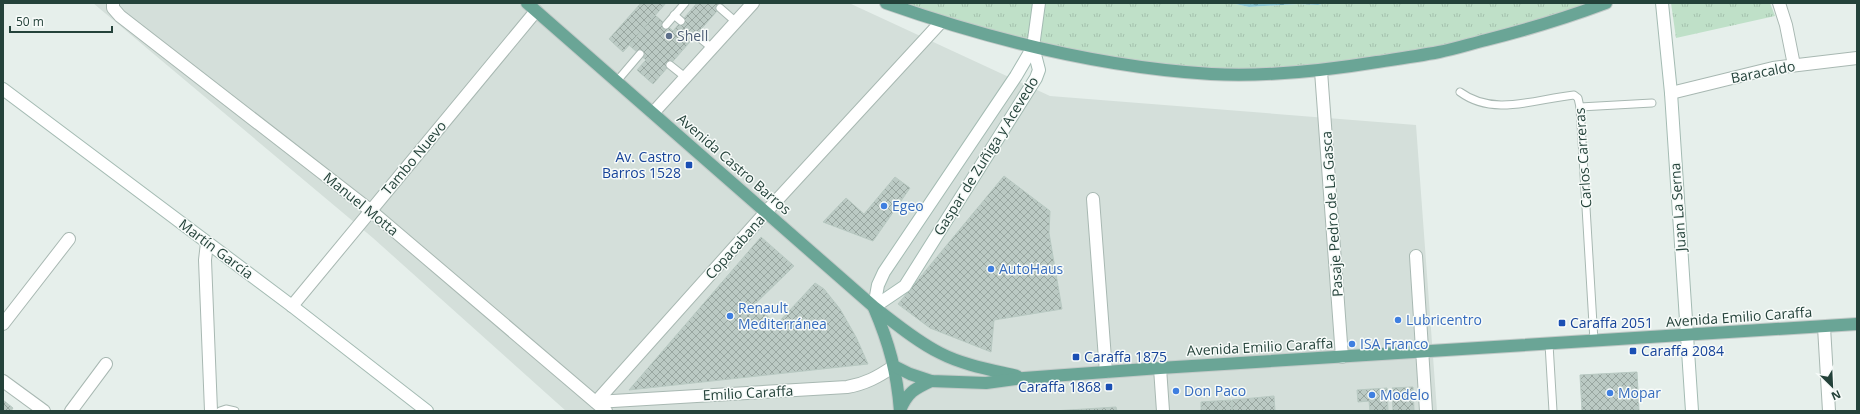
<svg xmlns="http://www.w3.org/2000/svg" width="1860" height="414" font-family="'Open Sans',sans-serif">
  <defs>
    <pattern id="grass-tufts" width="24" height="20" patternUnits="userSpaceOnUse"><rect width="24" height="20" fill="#bfe0c8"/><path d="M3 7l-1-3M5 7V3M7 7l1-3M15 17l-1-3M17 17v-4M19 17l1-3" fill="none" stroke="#a4c1ad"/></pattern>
    <pattern id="water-ripples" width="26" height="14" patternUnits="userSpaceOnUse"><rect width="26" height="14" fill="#8ec9d4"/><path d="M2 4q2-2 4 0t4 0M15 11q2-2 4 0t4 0" fill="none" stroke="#74a5ad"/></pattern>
    <pattern id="building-cross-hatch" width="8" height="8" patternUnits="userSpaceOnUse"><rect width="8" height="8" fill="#bbcac4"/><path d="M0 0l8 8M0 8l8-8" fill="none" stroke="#98a6a0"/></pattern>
  </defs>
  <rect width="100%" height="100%" fill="#e6efeb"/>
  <!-- built -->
  <path fill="#d4dfda" d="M93 3H849L1050 96 1416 125 1437 411H566L373 238Z"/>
  <!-- grass -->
  <g fill="url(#grass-tufts)">
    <path d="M886 3H1231L1249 7 1298 4 1318 5 1325 3H1606L1516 32 1321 71 1212 74 1033 47Z"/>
    <path d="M1671 3H1770L1775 16 1676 38Z"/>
  </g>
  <!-- water -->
  <path fill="url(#water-ripples)" d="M1231 3H1325L1318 5 1298 4 1249 7Z"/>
  <!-- building -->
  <g fill="url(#building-cross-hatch)" stroke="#b8c9c2">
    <path d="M641 3H666L623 52 609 39Z"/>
    <path d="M697 3H724L653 84 637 70 646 60 629 45 655 15 673 31Z"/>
    <path d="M1004 176 1050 211 1049 233 1062 309 994 320 991 352 930 328 898 304Z"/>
    <path d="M895 177 910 188 873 241 823 222 846 198 864 214Z"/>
    <path d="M761 237 794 266 754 305 777 324 815 283 824 289 840 309 856 337 868 364 629 390Z"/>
    <path d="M1637 372 1639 411H1582L1580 375Z"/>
    <path d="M1413 387 1414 411H1393L1392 388Z"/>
    <path d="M1387 388 1388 411H1370L1369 401 1358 402 1357 390Z"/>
    <path d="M1274 396 1275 411H1232V400Z"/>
    <path d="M3 400 13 408 11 411H3Z"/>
    <path d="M1231 400 1232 411H1201V402Z"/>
    <path d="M1116 407 1117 411H1053Z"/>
  </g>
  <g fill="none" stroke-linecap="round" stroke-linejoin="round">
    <defs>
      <g id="lane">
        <path d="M720 8 736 22"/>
        <path d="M674 15 681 21"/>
        <path d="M666 25 685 3"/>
        <path d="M696 35 712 48"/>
        <path d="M670 65 685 77"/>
        <path d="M617 81 640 54"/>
        <path d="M1460 92C1494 117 1535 99 1574 95L1578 98 1580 107 1594 341"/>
        <path d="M1580 107 1652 103"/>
        <path d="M1549 344 1553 411"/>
        <path d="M220 411 226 409 235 411"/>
      </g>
      <g id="street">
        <path d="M113 3V8L120 16 370 210 606 411"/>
        <path d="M1779 3 1786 25 1794 65"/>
        <path d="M1321 71 1342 357"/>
        <path d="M1671 93 1773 68 1857 58"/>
        <path d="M653 113 753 3"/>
        <path d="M1093 199 1106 372"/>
        <path d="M207 243 205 260 211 411"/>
        <path d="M1416 256 1426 411"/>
        <path d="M292 306 536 11"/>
        <path d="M3 324 69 239"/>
        <path d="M1824 327 1829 411"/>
        <path d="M1160 368 1163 411"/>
        <path d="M3 381 44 411"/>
        <path d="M596 402 766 212 941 22"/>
        <path d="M596 402 847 387C865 384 878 377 894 366"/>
        <path d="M71 411 106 364"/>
      </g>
      <g id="secondary">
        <path d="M1662 3 1671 93 1692 411"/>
        <path d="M3 89 292 306 427 411"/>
        <path d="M874 307 878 285 884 272 1016 76 1033 47 1039 3"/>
        <path d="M874 307 905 286 1036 78 1039 70 1033 47"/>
      </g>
      <g id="primary">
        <path d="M527 3 874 307C895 323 916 341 940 353 963 365 992 370 1017 376"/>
        <path d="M886 3C991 40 1100 67 1211 74 1267 77 1322 71 1377 62 1397 59 1418 56 1439 52 1455 49 1470 44 1486 40 1526 30 1566 18 1606 3"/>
        <path d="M874 308C889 343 897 372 900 411"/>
        <path d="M894 366 910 374 931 381 986 383 1024 378 1160 368 1857 324"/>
        <path d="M900 410C908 392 914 389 931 381"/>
      </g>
    </defs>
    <!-- lane casing -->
    <use href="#lane" stroke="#a8b8b2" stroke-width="9"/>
    <!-- street casing -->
    <use href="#street" stroke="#a8b8b2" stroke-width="14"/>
    <!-- secondary casing -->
    <use href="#secondary" stroke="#a4bbb3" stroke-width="14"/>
    <!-- primary casing -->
    <use href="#primary" stroke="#c2cac8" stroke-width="14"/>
    <!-- lane -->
    <use href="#lane" stroke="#fff" stroke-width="7"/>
    <!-- street -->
    <use href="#street" stroke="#fff" stroke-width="12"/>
    <!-- secondary -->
    <use href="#secondary" stroke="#fff" stroke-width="12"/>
    <!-- primary -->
    <use href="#primary" stroke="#6aa596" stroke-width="12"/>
  </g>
  <!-- markers -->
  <circle fill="#5c6f8a" stroke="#f7fbf9" stroke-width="1.5" cx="669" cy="36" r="4"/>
  <g fill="#1a4fb4" stroke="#f7fbf9" stroke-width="1.5">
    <rect x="685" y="161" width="8" height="8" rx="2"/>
    <rect x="1558" y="319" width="8" height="8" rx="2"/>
    <rect x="1629" y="347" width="8" height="8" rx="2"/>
    <rect x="1072" y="353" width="8" height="8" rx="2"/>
    <rect x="1105" y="383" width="8" height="8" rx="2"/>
  </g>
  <g fill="#3f7fe0" stroke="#f7fbf9" stroke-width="1.5">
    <circle cx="884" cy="206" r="4"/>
    <circle cx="991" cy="269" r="4"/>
    <circle cx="730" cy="316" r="4"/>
    <circle cx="1398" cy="320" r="4"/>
    <circle cx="1352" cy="344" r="4"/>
    <circle cx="1176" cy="391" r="4"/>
    <circle cx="1610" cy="393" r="4"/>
    <circle cx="1372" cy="395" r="4"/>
  </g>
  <g text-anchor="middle" stroke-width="3" stroke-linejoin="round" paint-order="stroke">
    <!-- service labels -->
    <g font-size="14" fill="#4e5e75" stroke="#f7fbf9" text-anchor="start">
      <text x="677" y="41">Shell</text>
    </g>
    <!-- street labels -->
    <g font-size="14" fill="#24423a" stroke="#f7fbf9">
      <text transform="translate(1763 72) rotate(-11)" y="5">Baracaldo</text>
      <text transform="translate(986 156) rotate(-58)" y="5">Gaspar de Zuñiga y Acevedo</text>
      <text transform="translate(414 158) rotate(-50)" y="5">Tambo Nuevo</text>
      <text transform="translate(1583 158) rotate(-94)" y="5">Carlos Carreras</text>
      <text transform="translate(734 164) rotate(41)" y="5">Avenida Castro Barros</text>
      <text transform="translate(361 204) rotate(39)" y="5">Manuel Motta</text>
      <text transform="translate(1678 207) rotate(-94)" y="5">Juan La Serna</text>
      <text transform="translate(1332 214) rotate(-94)" y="5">Pasaje Pedro de La Gasca</text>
      <text transform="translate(735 247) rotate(-48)" y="5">Copacabana</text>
      <text transform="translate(216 249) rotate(37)" y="5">Martín García</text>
      <text transform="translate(1739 317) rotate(-4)" y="5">Avenida Emilio Caraffa</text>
      <text transform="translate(1260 347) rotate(-3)" y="5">Avenida Emilio Caraffa</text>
      <text transform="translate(748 393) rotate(-3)" y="5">Emilio Caraffa</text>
    </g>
    <!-- transit labels -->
    <g font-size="14" fill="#164399" stroke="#f7fbf9" text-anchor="start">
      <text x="681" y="162" text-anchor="end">Av. Castro<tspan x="681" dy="16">Barros 1528</tspan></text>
      <text x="1570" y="328">Caraffa 2051</text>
      <text x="1641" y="356">Caraffa 2084</text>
      <text x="1084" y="362">Caraffa 1875</text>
      <text x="1101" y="392" text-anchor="end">Caraffa 1868</text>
    </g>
    <!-- shop labels -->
    <g font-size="14" fill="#366cbe" stroke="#f7fbf9" text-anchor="start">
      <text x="892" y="211">Egeo</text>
      <text x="999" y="274">AutoHaus</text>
      <text x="738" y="313">Renault<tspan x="738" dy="16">Mediterránea</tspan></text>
      <text x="1406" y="325">Lubricentro</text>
      <text x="1360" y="349">ISA Franco</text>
      <text x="1184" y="396">Don Paco</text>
      <text x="1618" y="398">Mopar</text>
      <text x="1380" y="400">Modelo</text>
    </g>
  </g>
  <!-- border -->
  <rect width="1860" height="414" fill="none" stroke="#24423a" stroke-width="8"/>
  <!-- north arrow -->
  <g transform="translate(1832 386) rotate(156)" stroke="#f7fbf9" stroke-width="3" paint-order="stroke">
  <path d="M0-3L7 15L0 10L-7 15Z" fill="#24423a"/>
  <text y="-6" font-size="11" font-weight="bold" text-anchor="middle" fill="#24423a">N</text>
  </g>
  <!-- scale -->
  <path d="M10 26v6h102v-6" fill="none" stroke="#24423a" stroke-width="2"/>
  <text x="16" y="26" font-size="12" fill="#24423a" stroke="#f7fbf9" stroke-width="3" paint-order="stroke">50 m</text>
</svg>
